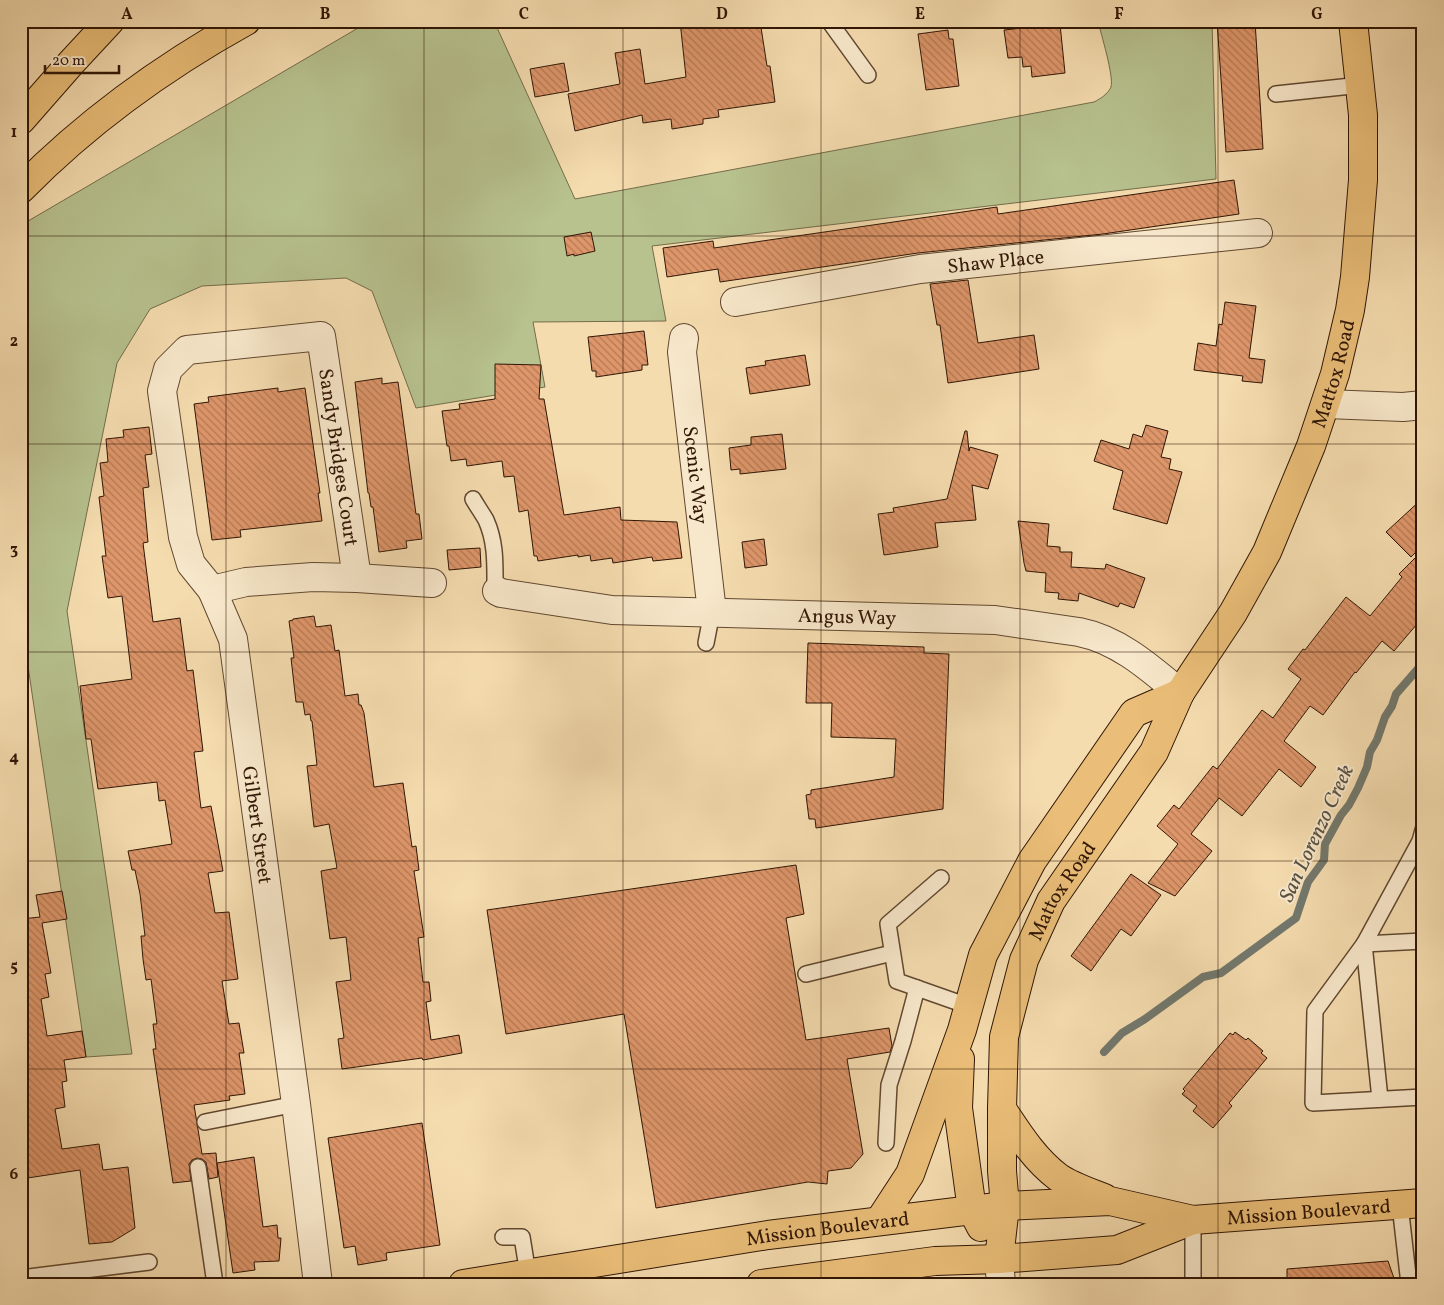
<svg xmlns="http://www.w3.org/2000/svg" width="1444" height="1305" font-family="Vollkorn,serif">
  <defs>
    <pattern id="building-back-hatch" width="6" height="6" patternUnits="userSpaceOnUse" patternTransform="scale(1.25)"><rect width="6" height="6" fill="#de966a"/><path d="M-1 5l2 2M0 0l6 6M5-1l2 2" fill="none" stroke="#b47955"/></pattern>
  </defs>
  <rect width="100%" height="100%" fill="#f5dcaf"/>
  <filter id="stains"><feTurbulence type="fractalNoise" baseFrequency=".004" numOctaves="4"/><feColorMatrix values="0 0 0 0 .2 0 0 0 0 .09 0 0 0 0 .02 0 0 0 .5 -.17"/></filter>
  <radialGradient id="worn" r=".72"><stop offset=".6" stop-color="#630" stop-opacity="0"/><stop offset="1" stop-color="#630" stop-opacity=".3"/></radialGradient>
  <!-- green -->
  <path fill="#b7c28f" stroke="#746c4a" d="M370 21H494L575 199 1094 102C1100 99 1108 94 1111 87 1114 76 1101 34 1098 21H1212L1216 179 652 246 666 321 533 322 545 387 416 408 372 291 346 278 202 286 150 309 117 363 67 611 132 1054 86 1057 21 619V227L23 224Z"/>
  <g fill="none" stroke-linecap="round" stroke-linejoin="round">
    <!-- stream -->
    <path stroke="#72786d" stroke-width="8" d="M1104 1052 1122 1033 1145 1019 1203 977 1221 973 1296 918 1308 882 1324 860 1325 844 1341 815 1349 805 1358 788 1367 767 1370 752 1377 740 1385 717 1392 706 1396 694 1423 663"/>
  </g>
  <!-- building -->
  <g fill="url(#building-back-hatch)" stroke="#301605">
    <path d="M680 21H760L767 66H770L775 102 718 110 719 117 703 119V124L672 129 671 119 643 123 642 115 575 131 568 94 620 84 615 53 640 49 645 84 686 77Z"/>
    <path d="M1217 21H1255L1263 149 1226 152Z"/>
    <path d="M1060 24 1065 73 1032 77 1031 66 1023 67 1022 57 1008 58 1004 30Z"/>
    <path d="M948 30 949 39H953L959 86 926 90 918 34Z"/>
    <path d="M564 63 569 91 535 97 530 69Z"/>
    <path d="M1234 180 1239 214 1103 234 918 253 720 282 718 269 667 277 663 248 713 241 714 248 997 207 998 214Z"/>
    <path d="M591 232 595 251 574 256V254L567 256 564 237Z"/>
    <path d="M968 280 978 343 1034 335 1039 369 948 383 940 325H937L930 284Z"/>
    <path d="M1225 302 1256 306 1249 358 1265 360 1262 383 1242 381 1243 376 1194 370 1198 343 1216 346 1219 324 1222 325Z"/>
    <path d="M644 331 648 365H642V370L596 377V371H592L588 337Z"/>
    <path d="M805 355 810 385 750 394 746 368 766 365 765 361Z"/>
    <path d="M495 364 541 365 539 399H544L564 515 620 507 621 520 677 522 682 558 653 561 652 557 613 563 612 558 591 561 590 555 578 557V555L538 561 537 556H534L528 510 519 512 514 476 504 477 502 461 467 466 466 459 451 461 449 446H447L442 411 460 409 459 404 495 399Z"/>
    <path d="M382 378V384L398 382 416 514H419L422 539 406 541 407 548 379 552 373 507H371L369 493H368L355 382Z"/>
    <path d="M278 388V392L305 388 320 493H318L322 521 240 530 241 537 212 540 194 404 209 402 208 397Z"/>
    <path d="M1146 425 1168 431 1161 457 1171 459 1169 469 1182 472 1167 524 1113 509 1123 471 1094 461 1101 440 1129 449 1133 434 1142 437Z"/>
    <path d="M149 427 152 454 145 455 149 487 143 488 148 542 143 543 153 622 180 618 187 671 193 670 203 751 194 752 201 808 211 806 223 871 208 873 215 913 229 912 238 979 222 981 229 1024 239 1023 244 1053H239L245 1094 229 1096 230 1100 194 1105 202 1154 216 1153 218 1177 209 1179 206 1162 202 1159 197 1158 192 1160 189 1164 191 1181 173 1183 153 1049H156L153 1024H157L151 979 146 980 143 959 141 936H145L140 894 135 870H132L128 851 172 844 165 800 159 801 157 782 98 789 91 739H86L80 686 132 679 122 596 108 598 102 556H106L99 497 104 496 100 463 108 462 106 439 124 437 123 430Z"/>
    <path d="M965 431H967L969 451 970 447 998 455 988 489 972 485 976 520 935 523 938 547 884 555 878 514 894 512 893 508 947 499Z"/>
    <path d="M782 434 786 469 740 474V469L731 470 729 448 751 445V437Z"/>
    <path d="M1423 498V545L1411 557 1386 532Z"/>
    <path d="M1018 521 1049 524 1047 546 1060 547V552H1072L1071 567 1105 569 1106 564 1145 578 1134 608 1120 603 1118 607 1079 593 1078 601 1058 599 1059 593 1045 592 1046 573 1026 571 1024 563Z"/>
    <path d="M764 539 767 565 745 568 742 542Z"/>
    <path d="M480 548 481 567 449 570 447 550Z"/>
    <path d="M1423 550V617L1394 651 1382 641 1356 673 1355 672 1323 715 1310 706 1284 741 1316 767 1301 787 1279 769 1242 816 1219 798 1191 834 1212 851 1175 896 1148 883 1178 844 1157 826 1174 805 1179 809 1213 766 1217 769 1262 710 1273 718 1301 679 1288 669 1303 649 1305 650 1346 597 1370 616 1402 577 1399 574Z"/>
    <path d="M314 616 316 627 331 625 335 651 339 650 345 696 358 694 359 705H361L364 713 374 787 403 783 412 847 416 846 419 870 414 871 424 937 418 938 423 982H429L431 1001 426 1002 431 1040 459 1035 462 1053 423 1060 422 1058 342 1069 338 1039 344 1038 336 982 351 980 346 937 330 939 321 871 337 868 329 824 314 827 307 766 317 765 312 721H311L310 714 305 715 303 702H296L291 658H294L289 621 293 620V619Z"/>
    <path d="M808 643 924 647V653L949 654 943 809 816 828 815 819H809L806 795 811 794V790L894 777 896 739 831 737 832 703H806Z"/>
    <path d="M796 865 804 914 786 918 806 1040 889 1028 892 1046 890 1052 847 1059 863 1154 851 1168 828 1171 827 1184 808 1182 656 1208 624 1014 506 1034 487 910Z"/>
    <path d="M1131 874 1161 895 1131 936 1121 929 1091 971 1071 956Z"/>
    <path d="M62 891 67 919 42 923 51 973 45 974 49 997 41 999 47 1036 82 1031 86 1057 64 1060 67 1081 62 1082 65 1107 55 1109 62 1149 99 1144 103 1170 128 1167 135 1228 112 1242 89 1244 80 1170 21 1179V919L40 917 36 895Z"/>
    <path d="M1235 1032 1246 1040 1248 1038 1263 1051 1261 1053 1267 1058 1229 1103 1232 1106 1213 1128 1193 1111 1197 1106 1182 1094 1185 1091 1183 1089 1230 1033 1233 1035Z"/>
    <path d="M422 1123 440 1245 386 1253 387 1260 358 1265 355 1246 344 1248 328 1138Z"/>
    <path d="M254 1157 263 1227 277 1225 278 1238H281L279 1261 254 1262 255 1270 233 1273 217 1163Z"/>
    <path d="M1388 1261 1396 1284H1287V1269Z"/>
  </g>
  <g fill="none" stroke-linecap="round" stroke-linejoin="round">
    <defs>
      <g id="service">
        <path d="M829 21 868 75"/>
        <path d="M1276 94 1361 85"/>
        <path d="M473 499C477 506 482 513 486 520 496 542 495 564 495 588L497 591"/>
        <path d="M706 643 712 612"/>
        <path d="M941 878 888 924 897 981 968 1006"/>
        <path d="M1423 941 1364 944 1315 1011 1313 1103 1423 1097"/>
        <path d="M806 974 892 953"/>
        <path d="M1380 1099 1364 944 1420 841 1423 830"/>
        <path d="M205 1122 296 1104"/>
        <path d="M886 1143 889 1085 903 1041 917 988"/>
        <path d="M198 1167 215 1284"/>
        <path d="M1400 1205 1409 1284"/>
        <path d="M1193 1220V1284"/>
        <path d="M503 1237H522L528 1274"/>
        <path d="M21 1278 149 1262"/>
      </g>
      <g id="minor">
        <path id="s1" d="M735 302 920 269 1258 233"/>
        <path id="s2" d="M684 338 682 352 712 612"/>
        <path d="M1326 404 1403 407 1423 405"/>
        <path d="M212 590 246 582 313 577 357 578 432 583"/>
        <path id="s3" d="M497 591 501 593 612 610 995 620 1079 632C1119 640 1150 668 1180 693"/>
        <path id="s4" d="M318 1284 296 1104 233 639 212 590 191 564 183 537 162 391 168 369 187 350 321 336 357 578"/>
      </g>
      <path id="tertiary" d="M999 1259 1001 1284"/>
      <g id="primary">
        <path d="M960 1059 958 1108 972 1210 981 1227"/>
        <path d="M1002 1109C1018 1133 1034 1159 1058 1177 1071 1186 1089 1192 1104 1198"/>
        <path d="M880 1220 910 1174 962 1030 983 955 1032 861 1134 713 1180 693"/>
        <path id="s5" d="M999 1259 1005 1206 1002 1171V1109L1004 1037 1024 960 1051 901 1154 752 1180 693 1233 613 1267 552 1311 446 1335 374 1350 310 1355 277 1363 180V115L1353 21"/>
        <path id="s6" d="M463 1284 768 1235 1005 1206 1110 1201 1193 1220 1423 1203"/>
        <path d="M761 1284 935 1261 999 1259 1117 1250 1193 1220"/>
      </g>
      <g id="motorway">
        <path d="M21 120 71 63 110 21"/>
        <path d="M21 189C87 122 163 67 246 21"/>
      </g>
    </defs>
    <!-- service casing -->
    <use href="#service" stroke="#614830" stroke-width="18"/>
    <!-- minor casing -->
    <use href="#minor" stroke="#614830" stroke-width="30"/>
    <!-- tertiary casing -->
    <use href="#tertiary" stroke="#614830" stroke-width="30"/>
    <!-- primary casing -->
    <use href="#primary" stroke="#301605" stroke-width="30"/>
    <!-- motorway casing -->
    <use href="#motorway" stroke="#301605" stroke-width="30"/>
    <!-- service -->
    <use href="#service" stroke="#f8e8cb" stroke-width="15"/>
    <!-- minor -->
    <use href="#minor" stroke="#f8e8cb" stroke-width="28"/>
    <!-- tertiary -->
    <use href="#tertiary" stroke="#f8e8cb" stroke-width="28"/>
    <!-- primary -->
    <use href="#primary" stroke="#eabe78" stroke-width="28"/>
    <!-- motorway -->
    <use href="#motorway" stroke="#eabe78" stroke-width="28"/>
  </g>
  <!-- grid -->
  <path fill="none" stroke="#301605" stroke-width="1" stroke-opacity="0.55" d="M226 21V1284M424 21V1284M623 21V1284M821 21V1284M1020 21V1284M1218 21V1284M21 236H1423M21 444H1423M21 652H1423M21 861H1423M21 1069H1423"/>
  <g text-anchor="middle" stroke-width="4" stroke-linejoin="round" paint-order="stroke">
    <!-- street labels -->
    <g font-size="20" fill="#301605" stroke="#f8e8cb">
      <text dy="7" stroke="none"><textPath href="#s1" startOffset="264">Shaw Place</textPath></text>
      <text dy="7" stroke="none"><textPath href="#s5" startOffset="969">Mattox Road</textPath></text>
      <text dy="7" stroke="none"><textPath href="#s4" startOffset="1220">Sandy Bridges Court</textPath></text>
      <text dy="7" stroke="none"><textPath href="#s2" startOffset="138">Scenic Way</textPath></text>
      <text dy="7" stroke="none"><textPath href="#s3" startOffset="352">Angus Way</textPath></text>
      <text transform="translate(258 825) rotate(82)" y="7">Gilbert Street</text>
      <text dy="7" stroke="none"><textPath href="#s5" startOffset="381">Mattox Road</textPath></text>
      <text dy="7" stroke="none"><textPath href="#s6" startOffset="854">Mission Boulevard</textPath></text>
      <text dy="7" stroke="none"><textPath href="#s6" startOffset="369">Mission Boulevard</textPath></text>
    </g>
    <!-- water labels -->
    <g font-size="21" font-style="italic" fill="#564f42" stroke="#f8e8cb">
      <text transform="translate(1316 833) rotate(-65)" y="7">San Lorenzo Creek</text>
    </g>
  </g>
  <!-- margin -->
  <rect width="1444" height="1305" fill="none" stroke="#f5dcaf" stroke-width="55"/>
  <!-- scale -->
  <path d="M45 65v8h74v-8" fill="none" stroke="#301605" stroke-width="2.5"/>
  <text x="52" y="65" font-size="15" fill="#301605" stroke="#f8e8cb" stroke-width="4" paint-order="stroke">20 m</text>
  <rect x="28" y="28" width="1388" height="1250" fill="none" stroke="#301605" stroke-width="2"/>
  <g font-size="16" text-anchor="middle" font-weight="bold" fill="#301605">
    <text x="127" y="19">A</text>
    <text x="325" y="19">B</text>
    <text x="524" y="19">C</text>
    <text x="722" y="19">D</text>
    <text x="920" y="19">E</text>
    <text x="1119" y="19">F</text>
    <text x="1317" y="19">G</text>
    <text x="14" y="137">1</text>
    <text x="14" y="346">2</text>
    <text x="14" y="554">3</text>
    <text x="14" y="762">4</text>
    <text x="14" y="971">5</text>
    <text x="14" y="1179">6</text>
  </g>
  <rect width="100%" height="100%" filter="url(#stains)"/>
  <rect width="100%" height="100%" fill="url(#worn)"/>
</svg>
